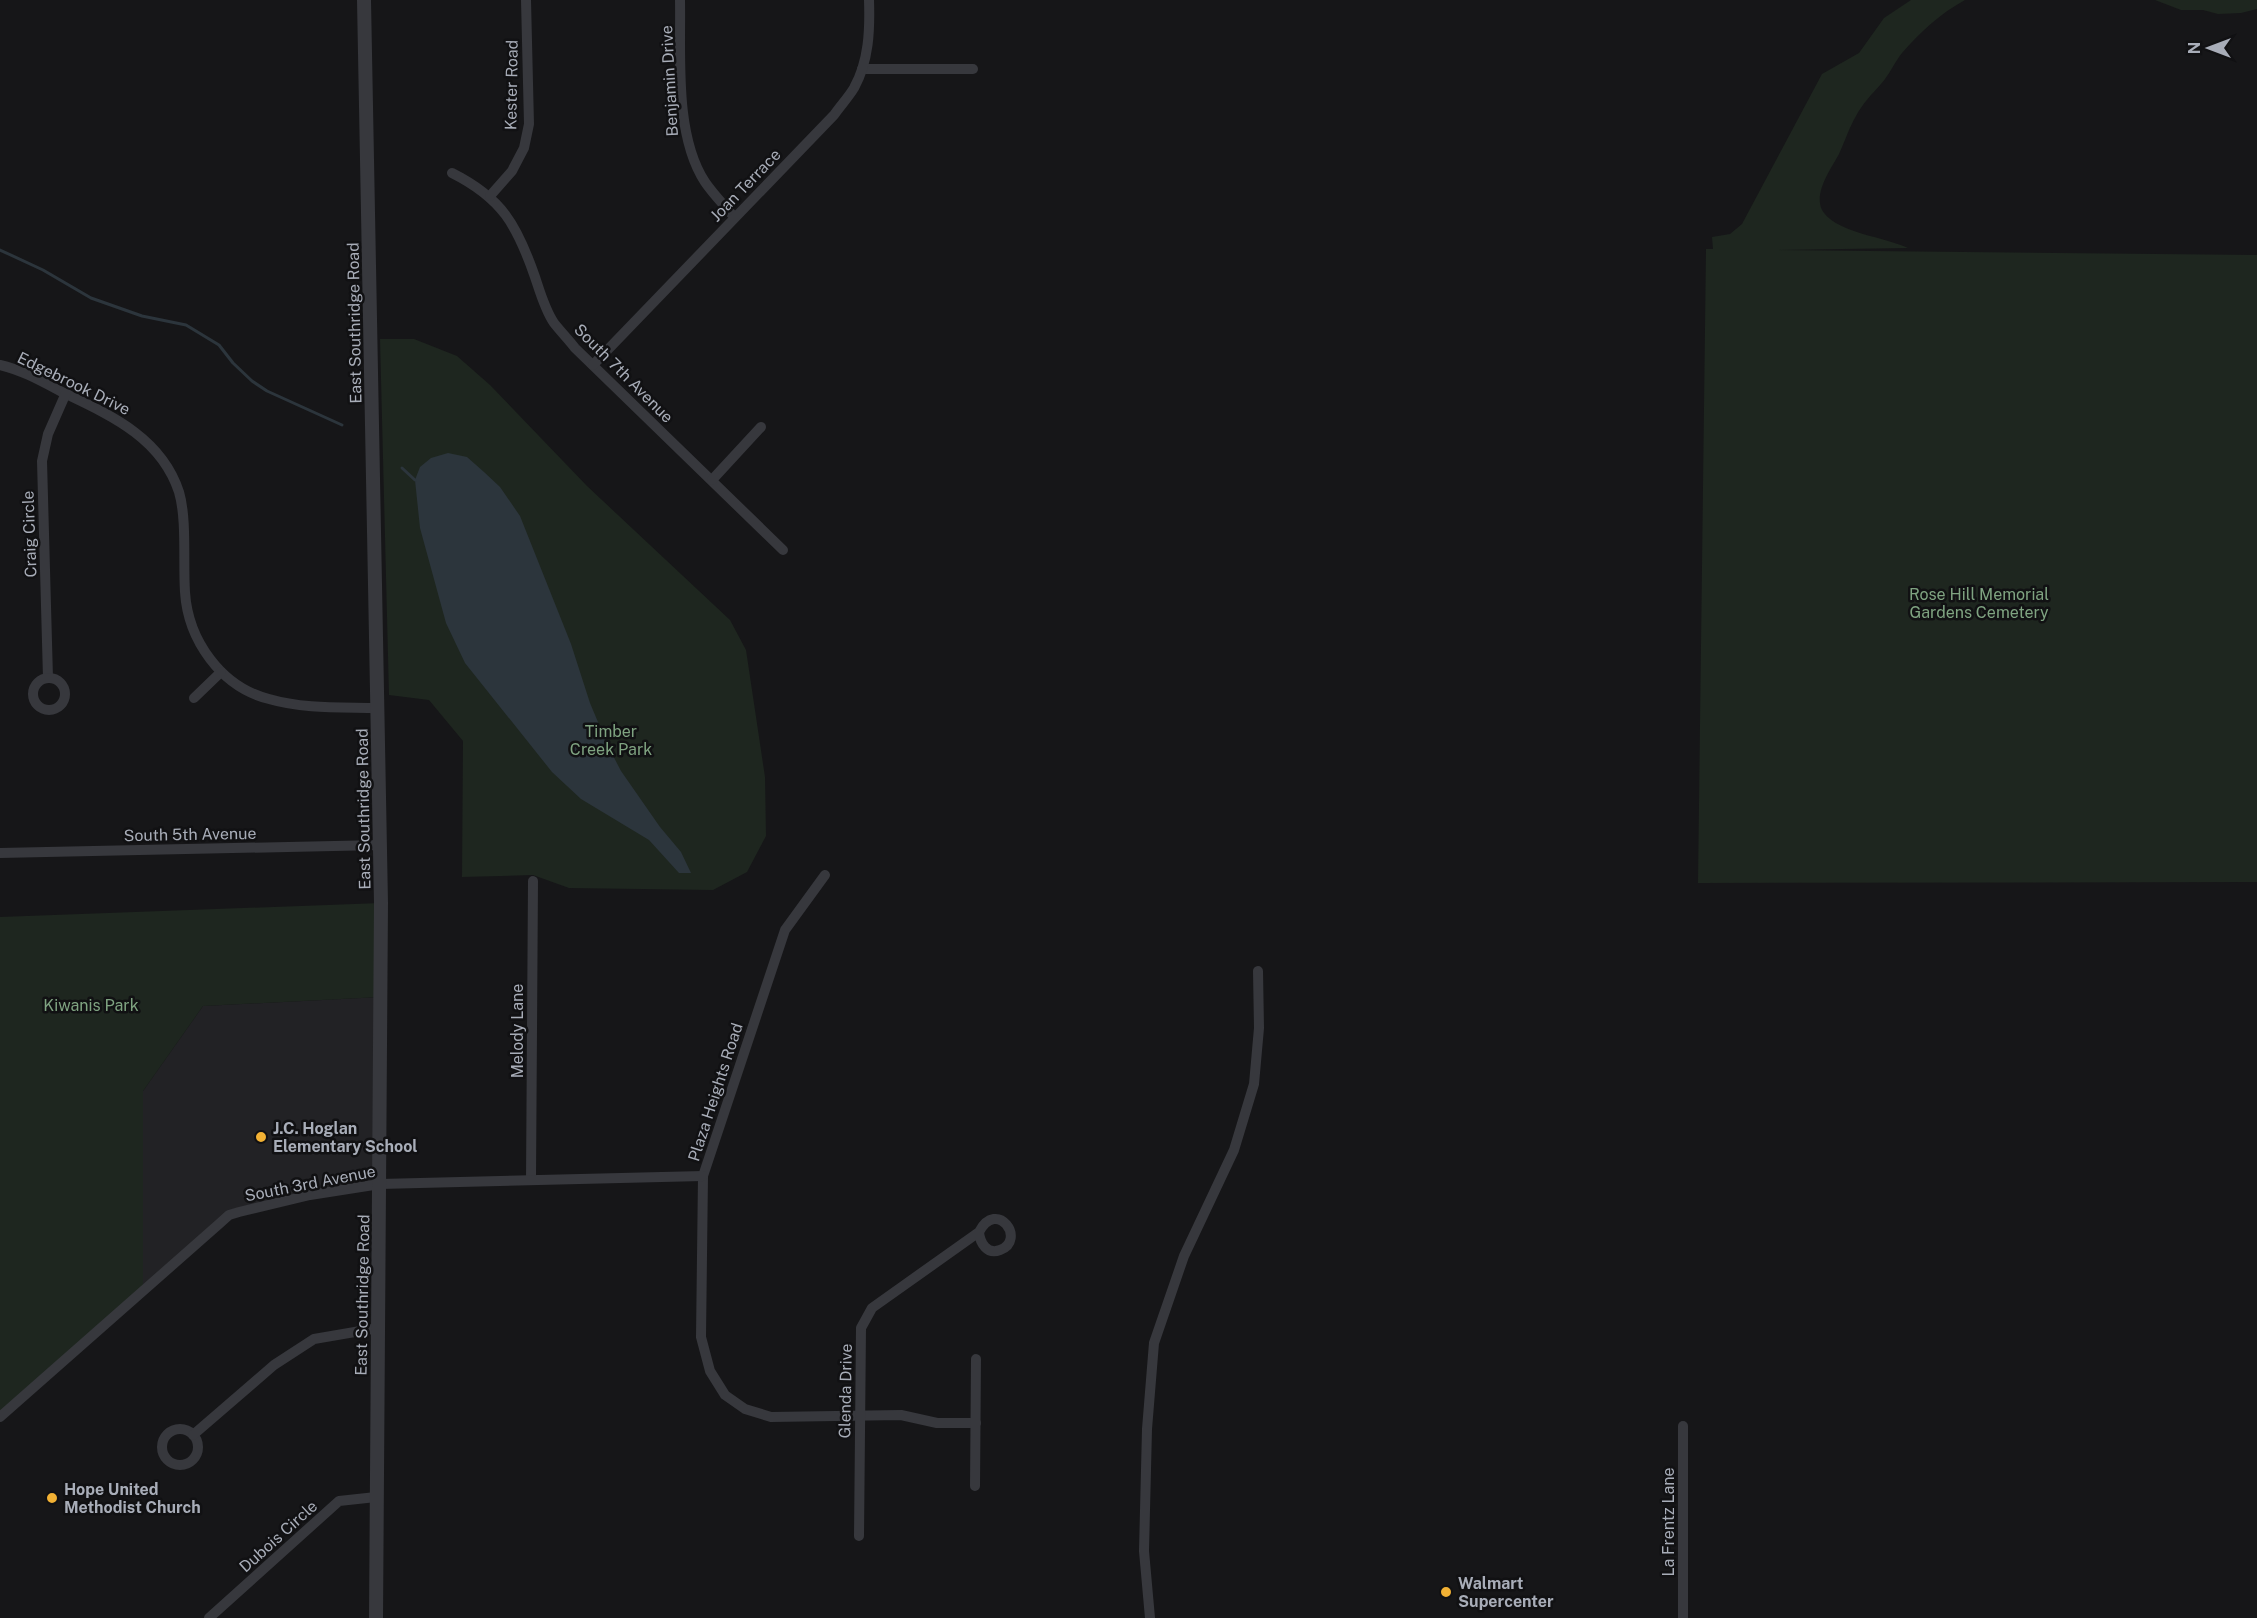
<svg xmlns="http://www.w3.org/2000/svg" width="2257" height="1618" font-family="'Public Sans',sans-serif">
  <rect width="100%" height="100%" fill="#161618"/>
  <!-- built -->
  <path fill="#222225" d="M380 997V1184L239 1212 143 1291V1091L203 1006Z"/>
  <!-- green -->
  <g fill="#1e261f">
    <path d="M1911 0H1965C1941 13 1920 32 1902 53 1894 63 1890 74 1881 84 1872 94 1863 103 1856 116 1849 128 1845 141 1839 154 1831 169 1811 196 1824 213 1839 233 1885 237 1908 248L1775 250 2257 255V882L1698 883 1706 249H1713L1712 237 1730 234 1742 224 1822 74 1859 53 1884 18Z"/>
    <path d="M2155 0H2257V9L2241 13 2218 14 2203 10H2181Z"/>
    <path d="M380 339H414L457 356 490 385 587 486 730 620 746 650 765 777 766 836 747 872 713 890 569 888 533 875 462 877 463 741 429 700 389 695Z"/>
    <path d="M381 903 380 997 203 1006 143 1091V1291L0 1417V917Z"/>
  </g>
  <!-- water -->
  <path fill="#2c353c" d="M448 453 467 457 484 472 500 487 520 516 571 644 590 703 608 746 621 771 660 827 681 852 691 873H679L649 840 581 799 552 772 465 663 446 623 420 528 415 480 420 467 431 458Z"/>
  <g fill="none" stroke-linecap="round" stroke-linejoin="round">
    <!-- stream -->
    <g stroke="#2c353c" stroke-width="3">
      <path d="M0 250 43 270 91 298 142 316 186 325 219 345 233 363 252 381 267 391 342 425"/>
      <path d="M402 468 415 480"/>
    </g>
    <!-- minor -->
    <g stroke="#37383d" stroke-width="10">
      <path d="M680 0C681 55 674 135 705 182 713 194 725 206 734 217"/>
      <path d="M862 69H973"/>
      <path d="M452 173C502 198 517 225 535 277 540 292 545 310 554 323 561 332 569 340 575 348L783 550"/>
      <path d="M490 196 512 171 524 148 529 124 526 0"/>
      <path d="M0 365C22 370 43 382 62 392 110 415 161 437 179 492 187 519 183 562 185 592 188 640 221 687 269 699 303 709 342 707 377 708"/>
      <path d="M593 365 834 115C840 106 848 98 854 88 869 61 870 30 869 0"/>
      <path d="M712 480 761 427"/>
      <path d="M48 678 42 461 48 434 66 393"/>
      <circle cx="49" cy="694" r="16"/>
      <path d="M194 698 221 672"/>
      <path d="M0 853 380 845"/>
      <path d="M825 875 785 930 703 1176 701 1337 710 1371 725 1395 745 1409 771 1417 901 1415 937 1423H976"/>
      <path d="M531 1180 533 881"/>
      <path d="M0 1417 219 1224 229 1215 239 1212 310 1195 380 1184 703 1176"/>
      <path d="M1683 1426V1618"/>
      <circle cx="180" cy="1447" r="18"/>
      <path d="M193 1435 274 1365 314 1339 378 1328"/>
      <path d="M975 1486 976 1359"/>
      <path d="M859 1536 861 1328 872 1308 979 1232C997 1198 1027 1240 1000 1250 987 1255 980 1243 979 1232"/>
      <path d="M209 1618 339 1501 376 1497"/>
      <path d="M1150 1618 1144 1551 1147 1429 1154 1343 1184 1256 1234 1150 1254 1084 1259 1028 1258 971"/>
    </g>
    <!-- tertiary -->
    <path stroke="#37383d" stroke-width="14" d="M364 0 381 903 376 1618"/>
  </g>
  <!-- markers -->
  <g fill="#f2b134" stroke="#111113" stroke-width="2">
    <circle cx="261" cy="1137" r="6"/>
    <circle cx="52" cy="1498" r="6"/>
    <circle cx="1446" cy="1592" r="6"/>
  </g>
  <g text-anchor="middle" stroke-width="5" stroke-linejoin="round" paint-order="stroke">
    <!-- street labels -->
    <g font-size="16" fill="#a8adb8" stroke="#111113">
      <text transform="translate(669 81) rotate(-93)" y="6">Benjamin Drive</text>
      <text transform="translate(511 85) rotate(-89)" y="6">Kester Road</text>
      <text transform="translate(745 185) rotate(-46)" y="6">Joan Terrace</text>
      <text transform="translate(354 323) rotate(-91)" y="6">East Southridge Road</text>
      <text transform="translate(624 373) rotate(45)" y="6">South 7th Avenue</text>
      <text transform="translate(74 383) rotate(26)" y="6">Edgebrook Drive</text>
      <text transform="translate(29 534) rotate(-92)" y="6">Craig Circle</text>
      <text transform="translate(363 809) rotate(-91)" y="6">East Southridge Road</text>
      <text transform="translate(190 834) rotate(-1)" y="6">South 5th Avenue</text>
      <text transform="translate(517 1031) rotate(-90)" y="6">Melody Lane</text>
      <text transform="translate(715 1092) rotate(-72)" y="6">Plaza Heights Road</text>
      <text transform="translate(310 1183) rotate(-11)" y="6">South 3rd Avenue</text>
      <text transform="translate(362 1295) rotate(-89)" y="6">East Southridge Road</text>
      <text transform="translate(845 1391) rotate(-89)" y="6">Glenda Drive</text>
      <text transform="translate(1668 1522) rotate(-90)" y="6">La Frentz Lane</text>
      <text transform="translate(278 1536) rotate(-42)" y="6">Dubois Circle</text>
    </g>
    <!-- park labels -->
    <g font-size="16" fill="#7fa381" stroke="#111113">
      <text x="1979" y="600">Rose Hill Memorial<tspan x="1979" dy="18">Gardens Cemetery</tspan></text>
      <text x="611" y="737">Timber<tspan x="611" dy="18">Creek Park</tspan></text>
      <text x="91" y="1011">Kiwanis Park</text>
    </g>
    <!-- poi labels -->
    <g font-size="16" font-weight="bold" fill="#a8adb8" stroke="#111113" text-anchor="start">
      <text x="273" y="1134">J.C. Hoglan<tspan x="273" dy="18">Elementary School</tspan></text>
      <text x="64" y="1495">Hope United<tspan x="64" dy="18">Methodist Church</tspan></text>
      <text x="1458" y="1589">Walmart<tspan x="1458" dy="18">Supercenter</tspan></text>
    </g>
  </g>
  <!-- north arrow -->
  <g transform="translate(2209 48) rotate(270)" stroke="#111113" stroke-width="4.5" paint-order="stroke">
  <path d="M0-4.5L10 22L0 15L-10 22Z" fill="#a8adb8"/>
  <text y="-9" font-size="16" font-weight="bold" text-anchor="middle" fill="#a8adb8">N</text>
  </g>
</svg>
